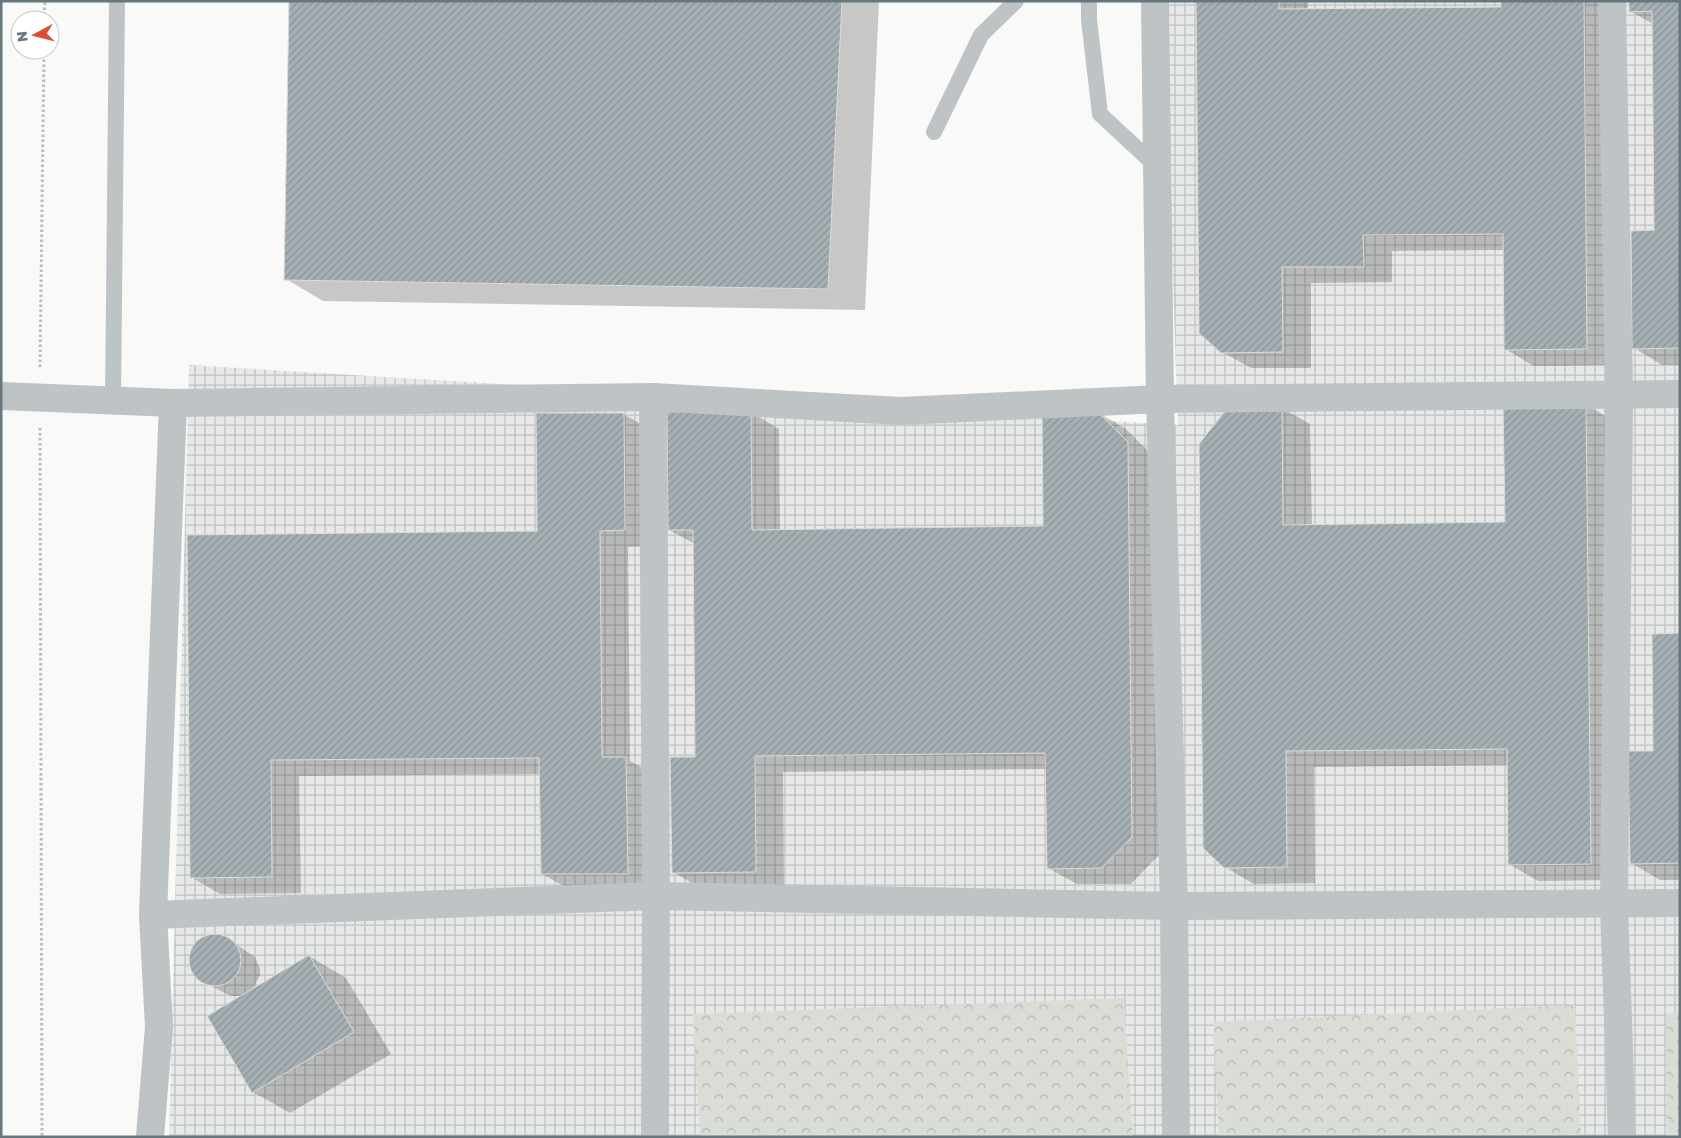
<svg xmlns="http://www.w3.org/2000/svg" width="1681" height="1138" font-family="'Golos Text',sans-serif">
  <defs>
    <pattern id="industrial-grid" width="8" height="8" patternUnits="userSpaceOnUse" patternTransform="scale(1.25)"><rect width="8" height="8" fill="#e7e9e8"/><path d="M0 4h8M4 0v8" fill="none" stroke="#bfc2c1"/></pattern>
    <pattern id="forest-crowns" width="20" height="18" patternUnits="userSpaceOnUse" patternTransform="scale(1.25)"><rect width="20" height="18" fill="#d9ddd6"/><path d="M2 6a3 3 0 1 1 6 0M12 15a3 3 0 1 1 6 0" fill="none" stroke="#b4b8b3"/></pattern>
    <pattern id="building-hatch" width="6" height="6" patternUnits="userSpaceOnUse" patternTransform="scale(1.25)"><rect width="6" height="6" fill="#a5afb4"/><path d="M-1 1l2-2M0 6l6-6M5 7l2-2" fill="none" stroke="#8a9398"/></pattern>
  </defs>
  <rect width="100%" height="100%" fill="#f9f9f7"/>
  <!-- industrial -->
  <path fill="url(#industrial-grid)" d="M1163 1H1680V1137H169L189 365 1178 425Z"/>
  <!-- forest -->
  <g fill="url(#forest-crowns)">
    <path d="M1124 998 1133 1137H700L693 1014Z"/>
    <path d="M1575 1005 1581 1137H1219L1213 1022Z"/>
    <path d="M1666 1013H1680V1137H1667Z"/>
  </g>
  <!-- shadow -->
  <g fill="#0003">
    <path d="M290 1H879L865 310 323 301 286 279Z"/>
    <path d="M1197 1H1308V10L1502 8V1H1612L1616 365 1534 366 1505 349 1504 250 1392 251V282L1311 283V368H1251L1222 352Z"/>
    <path d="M1680 1V365H1662L1634 348 1656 232 1653 24 1630 11Z"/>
    <path d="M1585 404 1614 421 1619 880 1538 881 1509 864 1508 765 1314 767 1315 883 1254 884 1225 867 1282 408 1310 424 1312 526 1506 524Z"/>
    <path d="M751 412 779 429 780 530 1044 528 1097 412 1126 429 1156 459 1160 854 1131 884H1077L1048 868 1047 769 783 772 784 888 702 889 673 872 697 758 695 544 669 530Z"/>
    <path d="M623 414 652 430 653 546 628 547 630 761 655 775 656 889 571 890 542 874 541 774 299 776 301 893 220 894 191 877 188 536 538 533Z"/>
    <path d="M1680 635V880H1660L1631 863Z"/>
    <path d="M212 935 225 937 255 957 260 969V975L253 989 309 956 346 978 391 1054 290 1113 253 1092 242 996H231L199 980 195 975 190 963V957L195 944 200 940Z"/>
  </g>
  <!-- building -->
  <g fill="url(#building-hatch)" stroke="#dbdbd9">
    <path d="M289 1H842L828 289 284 280Z"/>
    <path d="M1196 1H1279V9L1501 7V1H1584L1587 349 1504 350 1503 234 1363 235 1364 267H1282L1283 352 1221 353 1199 333Z"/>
    <path d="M1629 1H1680V348L1632 349 1631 231 1654 230 1652 11 1629 12Z"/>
    <path d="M1586 403 1591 864 1508 865 1507 749 1286 751 1287 867 1224 868 1203 848 1199 444 1229 406H1282L1283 525 1505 522 1503 404Z"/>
    <path d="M751 411 752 530 1043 526 1042 411H1097L1128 442 1132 837 1102 868 1047 869 1045 753 755 756 756 872 672 873 670 757H695L693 530H668L667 412Z"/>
    <path d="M536 413H624L625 530 600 531 602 757H626L628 874H541L539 758 271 760 272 877 190 878 187 535 537 531Z"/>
    <path d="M1680 633V863L1630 864 1628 751H1653L1652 634Z"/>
    <circle cx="215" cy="960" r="26"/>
    <path d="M309 955 354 1032 252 1093 207 1016Z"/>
  </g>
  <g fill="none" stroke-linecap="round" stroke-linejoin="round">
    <!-- path -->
    <g stroke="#b9bdbf" stroke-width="3" stroke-dasharray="2.5 2.5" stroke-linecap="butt">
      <path d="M44 20 45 1"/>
      <path d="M40 367 44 50"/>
      <path d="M40 428 42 1137"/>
    </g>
    <!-- service -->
    <g stroke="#bec3c6" stroke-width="16">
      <path d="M1089 1V20L1100 114 1157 167"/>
      <path d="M934 132 981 35 1016 1"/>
      <path d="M113 401 117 1"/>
    </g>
    <!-- minor -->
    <g stroke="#bec3c6" stroke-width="28">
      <path d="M1155 1 1160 399 1174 906 1176 1137"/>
      <path d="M1612 1 1619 395 1614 905 1622 1137"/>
      <path d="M1 396 173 403 653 397 656 896 655 1137"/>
      <path d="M653 397 900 411 1160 399 1680 394"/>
      <path d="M153 915 656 896 1174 906 1680 903"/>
      <path d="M150 1137 159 1027 153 915 173 403"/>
    </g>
  </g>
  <!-- border -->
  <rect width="1681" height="1138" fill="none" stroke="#667780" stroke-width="5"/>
  <!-- north arrow -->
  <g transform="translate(35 35) rotate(263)"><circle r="24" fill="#ffffff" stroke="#c2c9cc"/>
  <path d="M0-4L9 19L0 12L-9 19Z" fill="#d84f37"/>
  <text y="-8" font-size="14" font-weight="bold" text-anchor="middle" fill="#667780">N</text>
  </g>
</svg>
